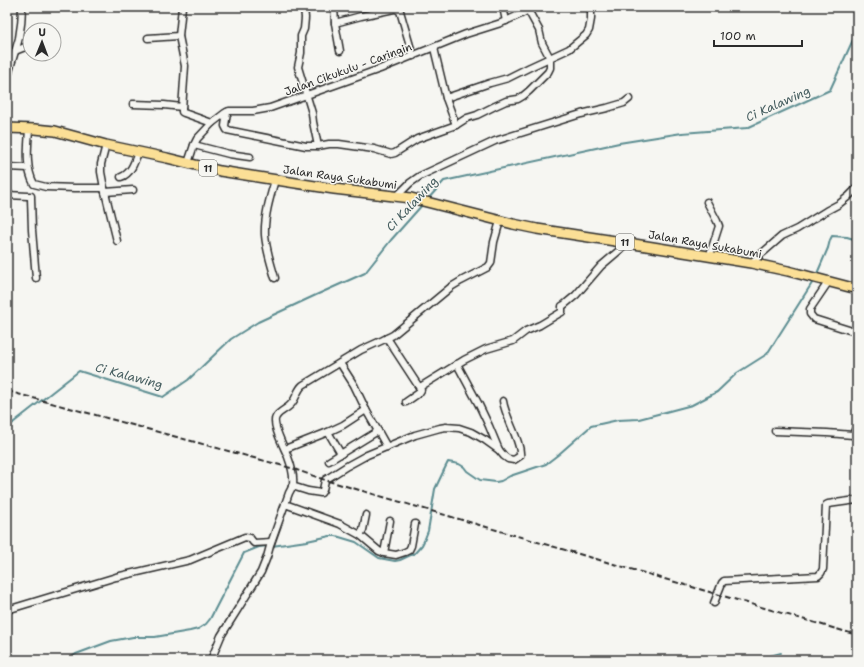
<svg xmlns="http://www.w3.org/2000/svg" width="864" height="667" font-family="'Shantell Sans',sans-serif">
  <rect width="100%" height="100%" fill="#f6f6f2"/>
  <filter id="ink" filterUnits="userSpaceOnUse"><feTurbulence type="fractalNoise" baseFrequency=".025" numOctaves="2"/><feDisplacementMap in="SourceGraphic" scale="8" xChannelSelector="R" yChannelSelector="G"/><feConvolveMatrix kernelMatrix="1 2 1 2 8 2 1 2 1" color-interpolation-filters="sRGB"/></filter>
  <g filter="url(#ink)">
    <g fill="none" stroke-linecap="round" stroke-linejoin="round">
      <!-- stream -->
      <g stroke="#5c8d91" stroke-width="2">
        <path d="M428 199 444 181 619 143 682 133 747 128 830 90 857 31"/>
        <path d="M816 276 828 248 830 240 832 236 847 237 857 240"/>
        <path d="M7 429 14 422 79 371 163 397 188 380 231 339 258 322 316 295 365 273 391 240 423 204"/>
        <path d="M272 546 307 541 330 536H336L356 542 379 558 395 561 400 560 415 553 422 545 424 541 428 531 435 489 445 468 448 462 459 464 464 467 467 471 480 480 496 482 501 481 510 476 546 464 559 454 591 426 618 420 639 419 692 405 717 392 737 373 767 354 814 280"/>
        <path d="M67 660 76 654 111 641 133 637H155L190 631 198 629 206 624 210 619 244 553 259 547 268 546"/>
        <path d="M755 660 781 653"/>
      </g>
      <defs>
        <g id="minor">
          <path d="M182 7 179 36 185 66 182 109V112L184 113 212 123"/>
          <path d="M304 7 305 18 304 29 301 36V53L298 67 312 113 313 122 318 146"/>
          <path d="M334 7 335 23"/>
          <path d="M503 7 506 21"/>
          <path d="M148 38 179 36"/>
          <path d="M434 48 446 98 490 83 508 78 530 67 569 49 586 35 589 30 591 19V7"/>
          <path d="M15 51 30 45"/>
          <path d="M340 51 335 23 361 16 394 9H396L400 11 413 56"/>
          <path d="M7 84C8 69 15 54 19 38 21 28 22 18 22 7"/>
          <path d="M446 98 456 125"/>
          <path d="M133 104 164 105 182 107"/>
          <path d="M227 112 225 126 227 130 306 146H318L329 144H339L374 149 391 154 395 153 417 139 456 125 467 118 477 115 495 106 506 101 518 99 523 96 529 91 548 72 550 68V58L542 43 539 30 528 10"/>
          <path d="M29 129C28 147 25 167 34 184L46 187 75 188H104"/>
          <path d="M106 145 101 164V172L104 188 117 241"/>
          <path d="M194 145 229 154 250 157"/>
          <path d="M188 163 194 145 197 139 212 123 225 113 229 111H253L270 108 380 69 466 34 501 23 519 15 534 7"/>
          <path d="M7 167 28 168"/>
          <path d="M121 177C131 174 135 161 138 152"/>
          <path d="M275 180C270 197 264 217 265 235 266 249 271 264 275 278"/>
          <path d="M105 192 133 190"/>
          <path d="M7 195 28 196H31V198L32 230 36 278"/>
          <path d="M397 196 410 183 420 176 495 141 581 114 607 108 624 103 629 99"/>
          <path d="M707 202 717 221 719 226 711 251 710 257"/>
          <path d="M751 263 782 236 797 229 826 211 839 204 849 196 857 188"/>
          <path d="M829 281 810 309V314L814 319 849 330"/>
          <path d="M387 338 421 390 419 393 406 402"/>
          <path d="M457 364 479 405 489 426 499 450"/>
          <path d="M420 387 464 360 486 349 513 341 526 331 540 325 560 313 562 312V306L564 305 576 295 601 266 628 243"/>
          <path d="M378 431 387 447"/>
          <path d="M775 431 827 433 853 435 857 436"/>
          <path d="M853 435 857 425"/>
          <path d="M285 449 328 432"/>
          <path d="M341 454 328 432 343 425 366 410"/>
          <path d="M329 461 378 431 366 410 354 385 340 363"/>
          <path d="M292 486 308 491 321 493 323 490 325 480 347 466 367 455 415 435 440 428 446 427 459 428 471 432 485 440 499 450 504 456 508 459 514 460 520 456C522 443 505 417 503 401"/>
          <path d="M285 504 340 524 360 535 379 551 384 553 396 555 405 552 409 550 411 546 415 524"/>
          <path d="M360 535 363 530 366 515"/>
          <path d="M384 553 390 521"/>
          <path d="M714 603 722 583 724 581 818 576 821 573 823 569 826 505 828 504 857 500"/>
          <path d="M7 610 116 577 190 560 245 537 250 538 253 542 254 543 271 542"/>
          <path d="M211 660 221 636 261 572 267 557 270 546 289 493C291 490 292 487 293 484 294 475 291 465 288 457 285 449 271 424 276 417 279 411 288 409 292 403 297 397 297 390 303 385L361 350 383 340 393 335 451 287 461 281 488 267 491 263 494 242 500 221"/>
        </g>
        <path id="highway" d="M7 128 35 129 55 131 106 145 167 158 220 171 334 189 411 198 513 224 537 229 628 243 751 263 788 271 857 289"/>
      </defs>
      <!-- minor casing -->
      <use href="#minor" stroke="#2b2b2b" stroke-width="9"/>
      <!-- highway casing -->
      <use href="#highway" stroke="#2b2b2b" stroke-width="12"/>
      <!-- minor -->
      <use href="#minor" stroke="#f6f6f2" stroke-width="6"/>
      <!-- highway -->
      <use href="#highway" stroke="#fbdf96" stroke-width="9"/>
      <!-- rail -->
      <path stroke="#2b2b2b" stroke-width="2" stroke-dasharray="6 3" stroke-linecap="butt" d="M7 391 291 468 325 480 857 635"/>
    </g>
  </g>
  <g text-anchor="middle" stroke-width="3" stroke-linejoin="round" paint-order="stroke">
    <!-- shield labels -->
    <g fill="#f6f6f2" stroke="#686867" stroke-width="1">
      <rect x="199" y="160" width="18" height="16" rx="3"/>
      <rect x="616" y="234" width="18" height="16" rx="3"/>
    </g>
    <g font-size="10" font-weight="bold" fill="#2b2b2b">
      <text x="208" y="172">11</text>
      <text x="625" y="246">11</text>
    </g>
    <!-- street labels -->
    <g font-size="11" fill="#2b2b2b" stroke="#f6f6f2">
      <text transform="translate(348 69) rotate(-20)" y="4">Jalan Cikukulu - Caringin</text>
      <text transform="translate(340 177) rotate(8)" y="4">Jalan Raya Sukabumi</text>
      <text transform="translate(705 244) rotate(10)" y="4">Jalan Raya Sukabumi</text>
    </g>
    <!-- water labels -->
    <g font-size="12" font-style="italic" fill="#445c5e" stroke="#f6f6f2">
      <text transform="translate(778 104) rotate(-24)" y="4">Ci Kalawing</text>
      <text transform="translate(412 204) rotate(-47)" y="4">Ci Kalawing</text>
      <text transform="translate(129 376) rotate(15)" y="4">Ci Kalawing</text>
    </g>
  </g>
  <!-- margin -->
  <rect width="864" height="667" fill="none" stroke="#f6f6f2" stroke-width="24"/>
  <rect x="12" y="12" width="840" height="643" fill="none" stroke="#2b2b2b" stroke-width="1.5" filter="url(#ink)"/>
  <!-- north arrow -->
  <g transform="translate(42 42) rotate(1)"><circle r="19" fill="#f6f6f2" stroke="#a5a5a2"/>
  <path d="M0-3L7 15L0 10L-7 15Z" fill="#2b2b2b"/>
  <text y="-6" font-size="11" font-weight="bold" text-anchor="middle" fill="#2b2b2b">U</text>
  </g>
  <!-- scale -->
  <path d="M714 40v6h88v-6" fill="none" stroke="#2b2b2b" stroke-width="2"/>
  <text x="720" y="40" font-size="12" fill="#2b2b2b" stroke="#f6f6f2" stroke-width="3" paint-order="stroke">100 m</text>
</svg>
